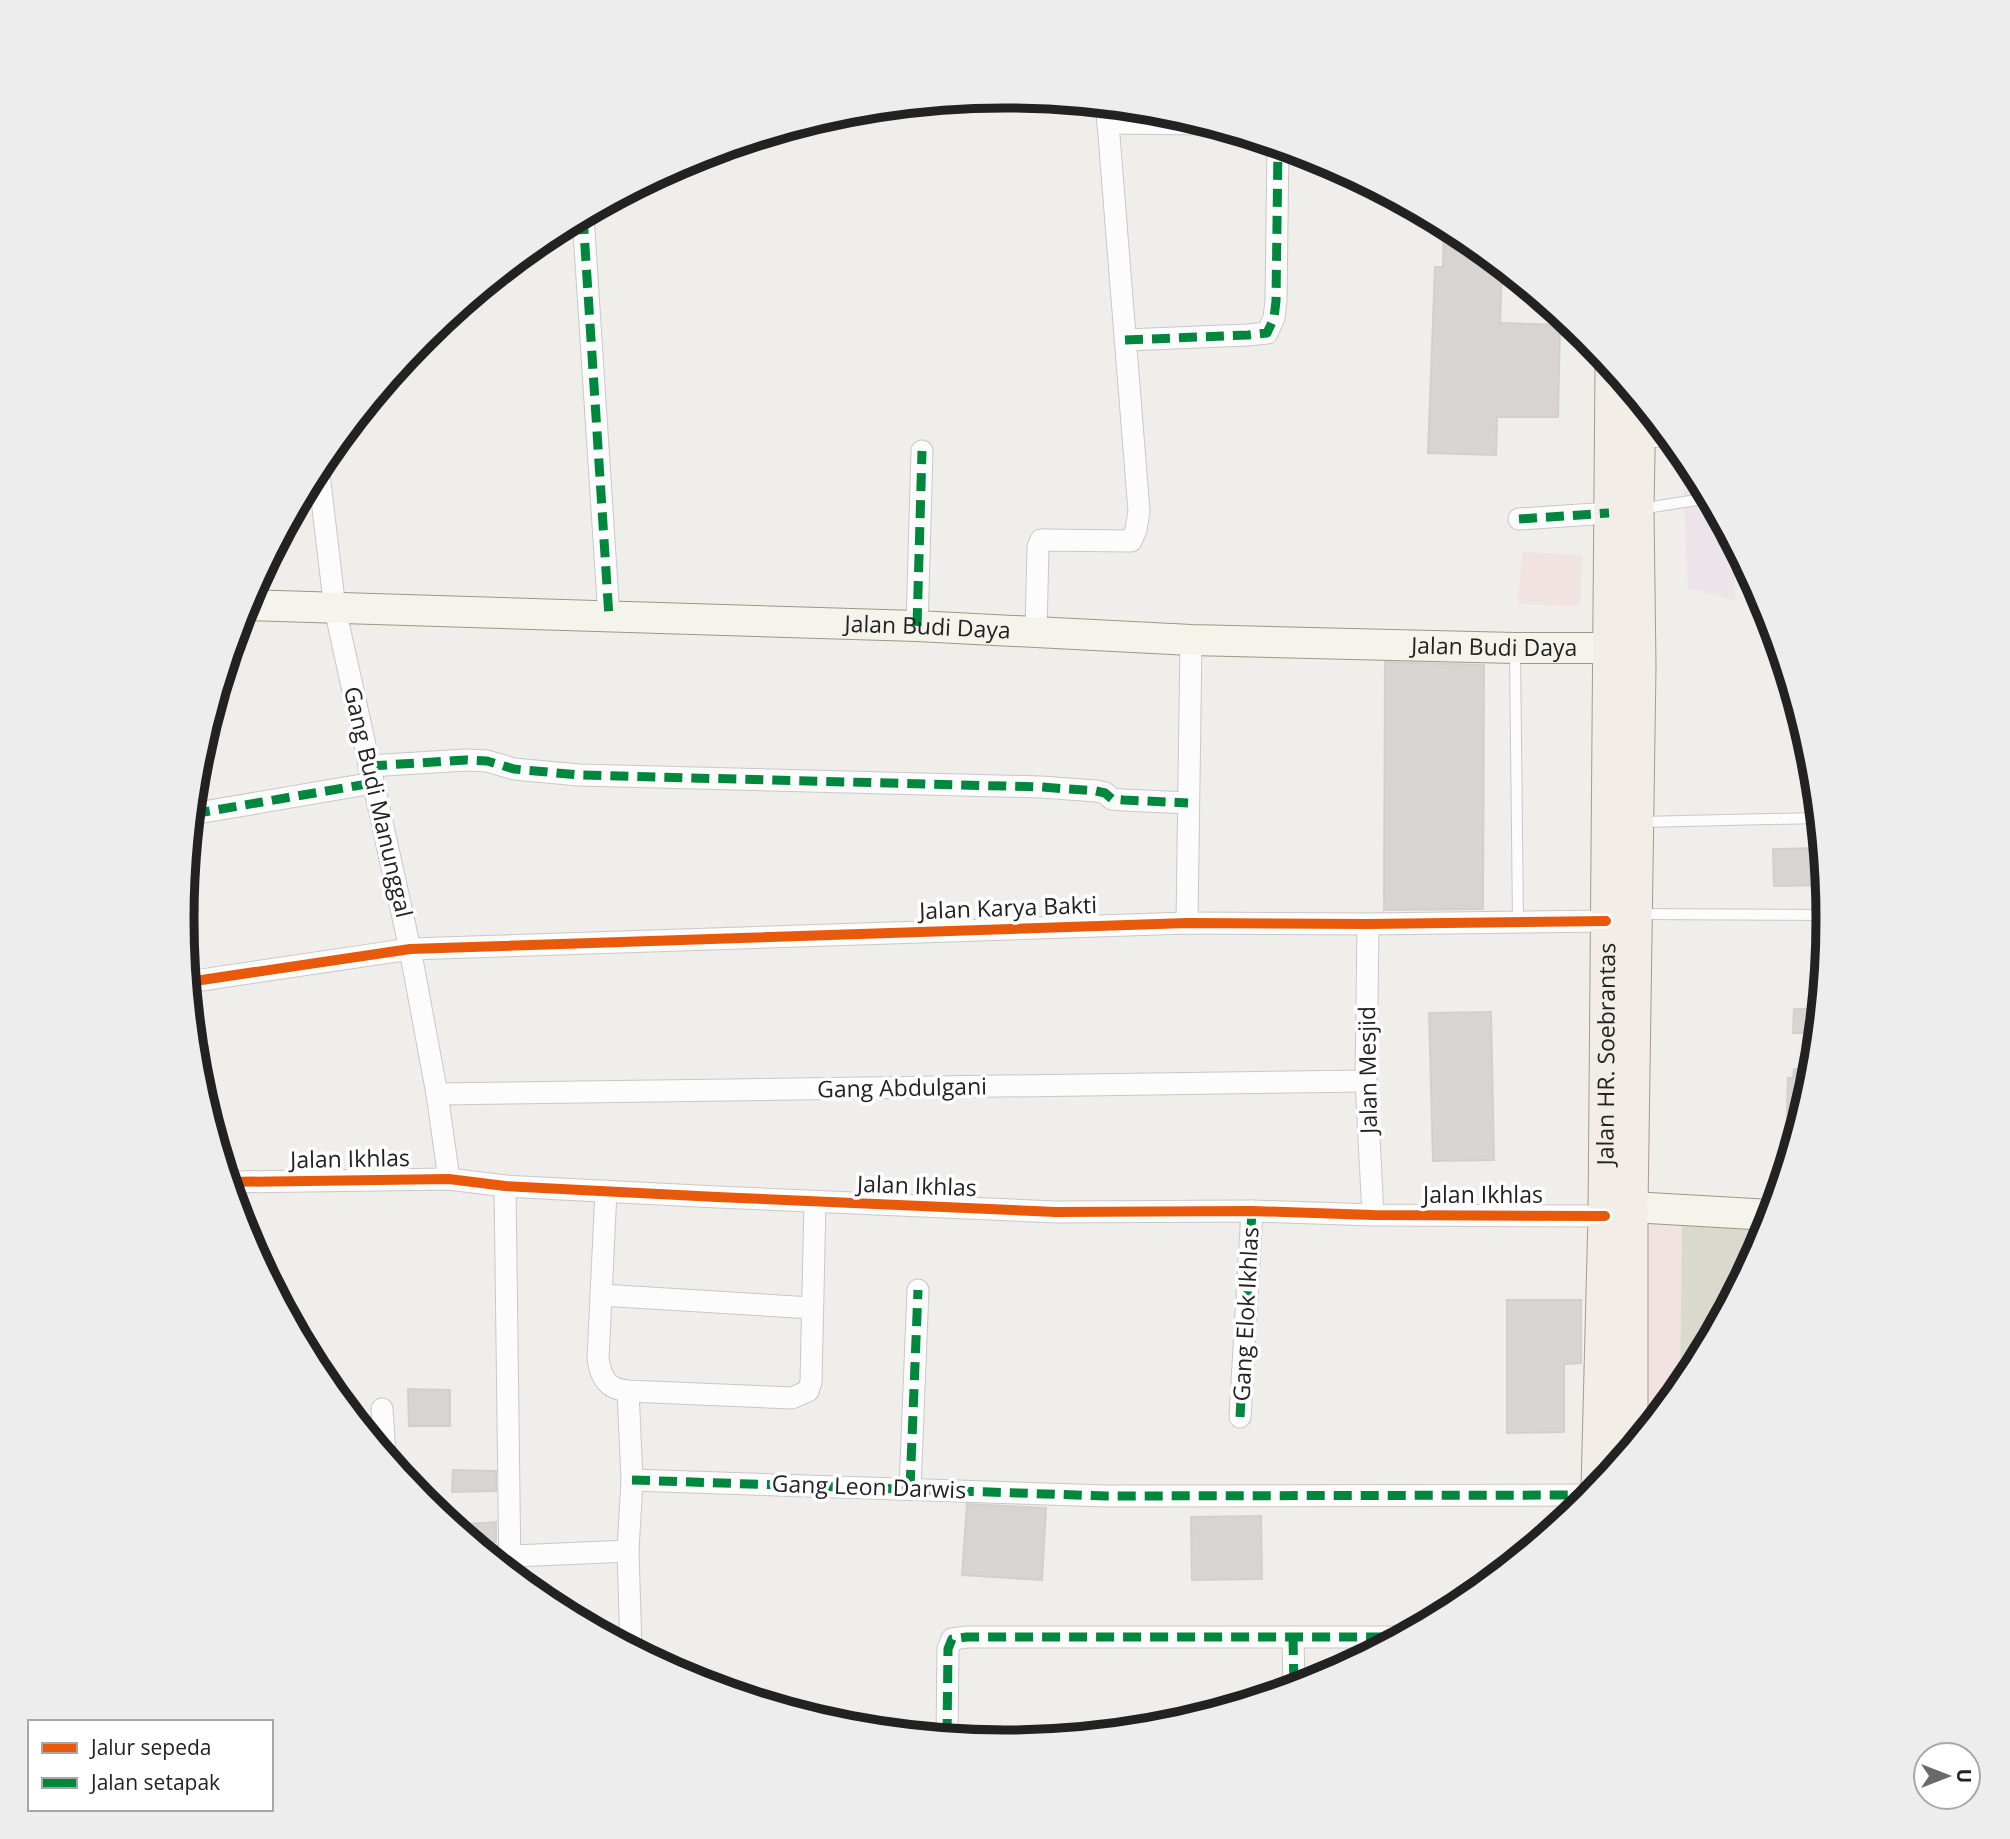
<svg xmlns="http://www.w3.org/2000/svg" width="2010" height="1839" font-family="'Open Sans',sans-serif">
  <rect width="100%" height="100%" fill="#f0eeeb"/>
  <!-- commercial -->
  <g fill="#f1e3e1">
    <path d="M1522 552 1582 555 1580 606 1518 604Z"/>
    <path d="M1644 1219 1682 1221 1680 1389 1643 1433Z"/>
  </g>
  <!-- industrial -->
  <path fill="#ede4e9" d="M1682 453 1690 462 1735 548V600L1688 588Z"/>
  <!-- construction -->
  <path fill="#d9d9cd" d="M1682 1221 1768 1227 1765 1235 1689 1377 1680 1388Z"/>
  <!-- building -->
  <g fill="#d7d4d2" stroke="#d3d0cc" stroke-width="2">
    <path d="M1444 225 1463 235 1502 268 1500 323 1560 325 1558 417H1497L1496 455 1428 453 1435 267H1443Z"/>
    <path d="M1385 662 1484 665 1483 909 1384 910Z"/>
    <path d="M1821 848 1825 885 1774 886 1773 849Z"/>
    <path d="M1794 1009H1819L1817 1033H1793Z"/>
    <path d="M1491 1012 1494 1160 1433 1161 1429 1013Z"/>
    <path d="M1794 1069 1813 1070 1812 1081 1791 1150 1786 1149 1788 1078H1793Z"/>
    <path d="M1507 1300H1581V1363L1564 1364V1432L1507 1433Z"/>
    <path d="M408 1389 450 1390V1426H409Z"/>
    <path d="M453 1470 496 1471V1491L452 1492Z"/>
    <path d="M967 1504 1046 1508 1042 1580 962 1575Z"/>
    <path d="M1261 1516 1262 1579 1192 1580 1191 1517Z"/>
    <path d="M496 1522V1542L473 1543 451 1525Z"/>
  </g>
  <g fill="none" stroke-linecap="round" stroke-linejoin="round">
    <defs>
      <g id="lane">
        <path d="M1640 509 1709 498"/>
        <path d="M1515 651 1518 922"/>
        <path d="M1640 822 1818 818"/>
        <path d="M1638 914 1828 915"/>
      </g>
      <g id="street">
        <path d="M1106 106 1108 123 1206 124"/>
        <path d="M583 216 609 617"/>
        <path d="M1125 340 1248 335 1267 333 1274 318 1276 301 1278 146"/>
        <path d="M1639 437 1668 436"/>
        <path d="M318 466 335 609 410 949 437 1094 449 1179"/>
        <path d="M1519 519 1609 513"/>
        <path d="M917 626 922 451"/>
        <path d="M1036 632 1038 547 1041 540 1131 541 1136 530 1139 511 1108 123"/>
        <path d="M369 766 466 760 487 761 514 769 579 775 1041 787 1096 791 1105 793 1112 799 1124 800 1188 803"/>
        <path d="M192 814 373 783"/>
        <path d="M1187 923 1191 640"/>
        <path d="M1368 924 1366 1081 1373 1215"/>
        <path d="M188 982 410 949 1187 923 1368 924 1606 921"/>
        <path d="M437 1094 1366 1081"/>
        <path d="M228 1182 449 1179 505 1186 717 1197 1055 1212 1252 1211 1373 1215 1605 1216"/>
        <path d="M505 1186 510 1573"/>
        <path d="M606 1191 598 1359C601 1378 607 1389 628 1391L792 1398 808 1391 811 1382 815 1202"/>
        <path d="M601 1295 812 1308"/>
        <path d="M628 1391 632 1480 628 1551 631 1649"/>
        <path d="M382 1409 385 1456"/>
        <path d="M1240 1417 1252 1211"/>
        <path d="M632 1480 1106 1496 1592 1495"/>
        <path d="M910 1488 918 1290"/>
        <path d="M490 1557 628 1551"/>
        <path d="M1293 1637 1294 1688"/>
        <path d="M947 1737 948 1649 952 1639 967 1637H1402"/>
      </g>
      <g id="secondary">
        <path id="s1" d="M244 605 917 626 1191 640 1515 648H1610"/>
        <path d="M1631 1207 1771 1215"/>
      </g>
      <g id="primary">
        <path d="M1631 1448V1207L1639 667 1637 509 1639 401"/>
        <path id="s2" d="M1598 1488 1605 1216 1612 367"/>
      </g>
    </defs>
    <!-- lane casing -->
    <use href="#lane" stroke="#c9c8c7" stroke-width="12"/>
    <!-- street casing -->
    <use href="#street" stroke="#c9c8c7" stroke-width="23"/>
    <!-- secondary casing -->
    <use href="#secondary" stroke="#999a82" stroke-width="32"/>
    <!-- primary casing -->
    <use href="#primary" stroke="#a79c86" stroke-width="35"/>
    <!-- lane -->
    <use href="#lane" stroke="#fdfcfc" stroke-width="10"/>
    <!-- street -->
    <use href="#street" stroke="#fdfcfc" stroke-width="21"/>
    <!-- secondary -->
    <use href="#secondary" stroke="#f4f4ed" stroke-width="30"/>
    <!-- primary -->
    <use href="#primary" stroke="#f3ede7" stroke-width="33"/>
    <!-- quiet -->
    <g stroke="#00873e" stroke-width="9" stroke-dasharray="18 9" stroke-linecap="butt">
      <path d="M583 216 609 617"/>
      <path d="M1125 340 1248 335 1267 333 1274 318 1276 301 1278 146"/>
      <path d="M1519 519 1609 513"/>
      <path d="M917 626 922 451"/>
      <path d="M369 766 466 760 487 761 514 769 579 775 1041 787 1096 791 1105 793 1112 799 1124 800 1188 803"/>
      <path d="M192 814 373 783"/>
      <path d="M1240 1417 1252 1211"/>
      <path d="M632 1480 1106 1496 1592 1495"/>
      <path d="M910 1488 918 1290"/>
      <path d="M1293 1637 1294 1688"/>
      <path d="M947 1737 948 1649 952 1639 967 1637H1402"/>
    </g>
    <defs>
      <g id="cycleway">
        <path d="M188 982 410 949 1187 923 1368 924 1606 921"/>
        <path d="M228 1182 449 1179 505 1186 717 1197 1055 1212 1252 1211 1373 1215 1605 1216"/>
      </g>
    </defs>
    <!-- cycleway casing -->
    <use href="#cycleway" stroke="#fff" stroke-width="15"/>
    <!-- cycleway -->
    <use href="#cycleway" stroke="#e8590c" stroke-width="10"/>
  </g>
  <g text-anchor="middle" stroke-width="7" stroke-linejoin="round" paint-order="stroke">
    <!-- street labels -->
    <g font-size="23" fill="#222" stroke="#fff">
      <text dy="8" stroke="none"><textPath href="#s1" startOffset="684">Jalan Budi Daya</textPath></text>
      <text dy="8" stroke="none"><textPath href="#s1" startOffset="1251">Jalan Budi Daya</textPath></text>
      <text transform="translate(378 802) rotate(77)" y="8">Gang Budi Manunggal</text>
      <text transform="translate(1008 908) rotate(-2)" y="8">Jalan Karya Bakti</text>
      <text dy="8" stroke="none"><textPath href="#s2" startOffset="434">Jalan HR. Soebrantas</textPath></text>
      <text transform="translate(1368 1070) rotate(-91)" y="8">Jalan Mesjid</text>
      <text transform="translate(902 1088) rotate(-1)" y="8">Gang Abdulgani</text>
      <text transform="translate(350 1159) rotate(-1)" y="8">Jalan Ikhlas</text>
      <text transform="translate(917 1186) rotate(2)" y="8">Jalan Ikhlas</text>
      <text x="1483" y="1203">Jalan Ikhlas</text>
      <text transform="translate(1246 1314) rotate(-87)" y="8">Gang Elok Ikhlas</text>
      <text transform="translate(869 1487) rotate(2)" y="8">Gang Leon Darwis</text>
    </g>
  </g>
  <!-- crop -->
  <path d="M0 0H2010V1839H0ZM194 919a811 811 0 1 1 1622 0a811 811 0 1 1-1622 0Z" fill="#ededed" fill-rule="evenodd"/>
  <path fill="none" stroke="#222" stroke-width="9" d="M194 919a811 811 0 1 1 1622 0a811 811 0 1 1-1622 0Z"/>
  <!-- legend -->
  <rect x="28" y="1720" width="245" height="91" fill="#ffffff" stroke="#a7a7a7" stroke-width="2"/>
  <rect x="42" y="1743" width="35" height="10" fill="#e8590c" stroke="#a7a7a7" stroke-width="2"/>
  <text x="91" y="1755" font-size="21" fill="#222222">Jalur sepeda</text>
  <rect x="42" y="1778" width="35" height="10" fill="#00873e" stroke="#a7a7a7" stroke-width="2"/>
  <text x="91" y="1790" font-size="21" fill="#222222">Jalan setapak</text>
  <!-- north arrow -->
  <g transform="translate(1947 1776) rotate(90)"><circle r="33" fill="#ffffff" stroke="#a7a7a7" stroke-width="2"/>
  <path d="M0-5L12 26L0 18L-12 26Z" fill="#6a6968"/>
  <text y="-10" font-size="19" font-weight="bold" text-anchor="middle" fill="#222222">U</text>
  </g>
</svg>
